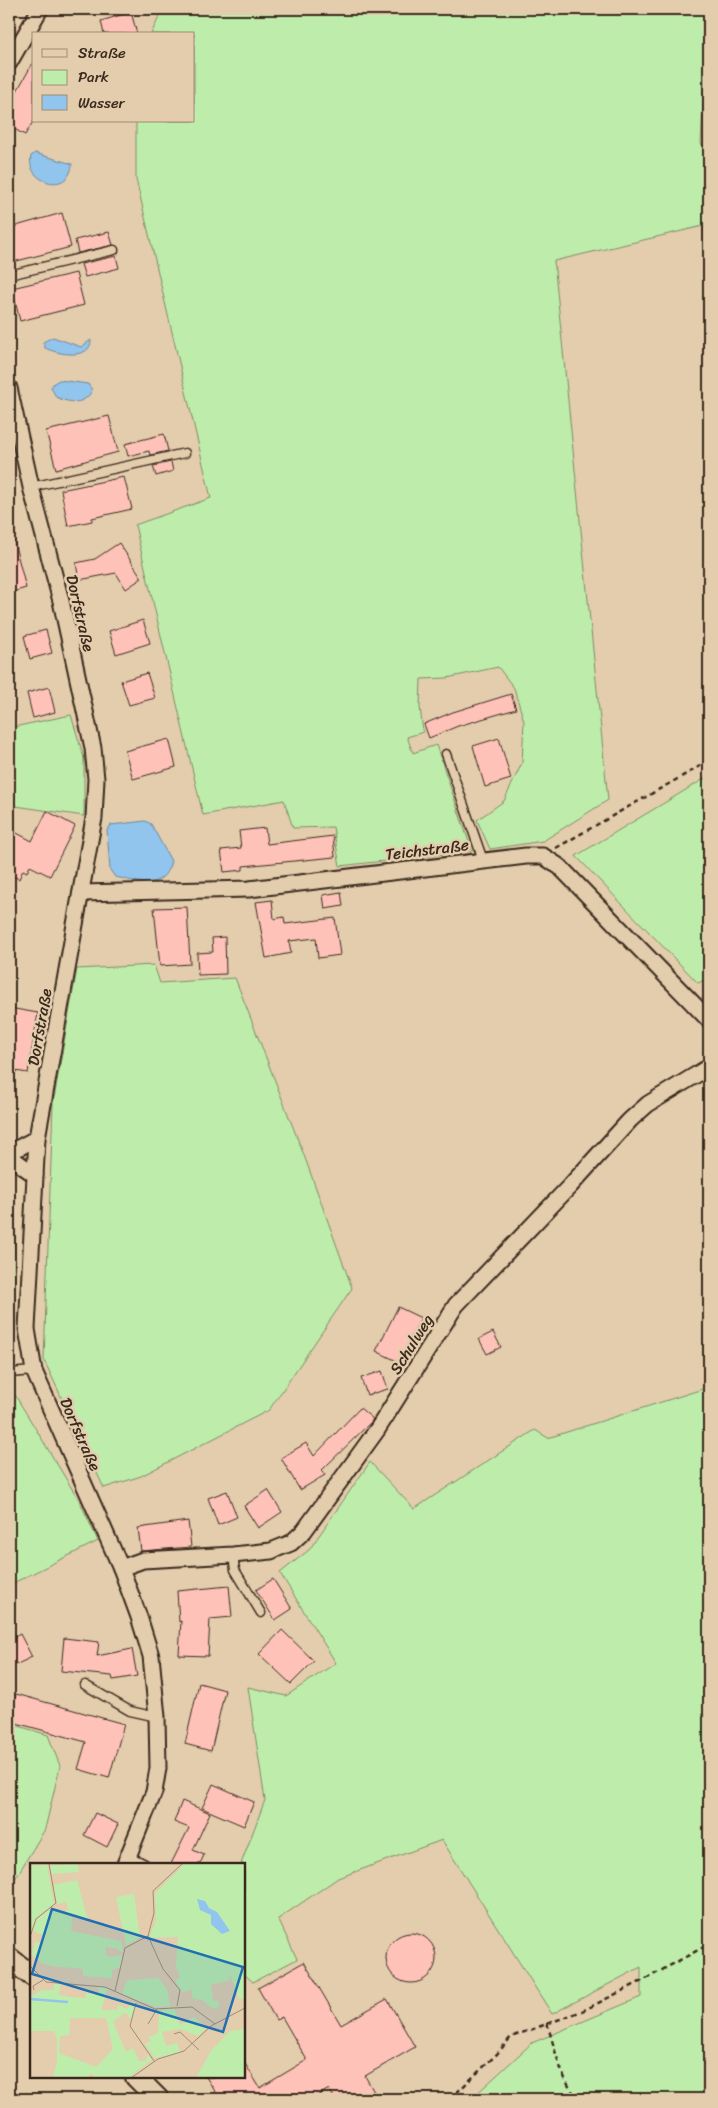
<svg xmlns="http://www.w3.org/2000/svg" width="718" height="2108" font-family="Sriracha,sans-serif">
  <rect width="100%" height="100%" fill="#e3cdad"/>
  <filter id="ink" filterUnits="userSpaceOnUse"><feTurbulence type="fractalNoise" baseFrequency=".02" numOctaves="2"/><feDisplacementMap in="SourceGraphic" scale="10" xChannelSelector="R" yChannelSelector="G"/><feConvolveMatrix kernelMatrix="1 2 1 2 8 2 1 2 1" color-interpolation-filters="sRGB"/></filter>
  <g filter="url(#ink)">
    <!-- green -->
    <g fill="#beedab" stroke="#7c8c64">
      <path d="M163 9H708L701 144 709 148V312L703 226 554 261 608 800 543 841 490 849 477 820 504 801 522 763 524 721 514 688 498 667 447 678 421 679 420 707 423 732 407 737 413 753 436 745 472 851 340 866 333 827 293 828 284 800 203 815 135 525 211 498 136 179V121H194V34H151Z"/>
      <path d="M71 715 84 758V816L9 805V728Z"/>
      <path d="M709 776V978L698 983 576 856Z"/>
      <path d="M154 965 160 983 235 978 305 1158 352 1288 269 1410 141 1476 104 1488 44 1360 53 1104 77 969Z"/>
      <path d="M9 1193 15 1195 14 1300 9 1299Z"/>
      <path d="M709 1387V2099H471L532 2043 641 1997V1967L552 2014 442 1840 338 1878 278 1919 297 1959 253 1982 244 1974V1864H241L265 1800 248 1687 286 1696 336 1663 280 1573 309 1550 370 1462 414 1509 535 1430 548 1438Z"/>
      <path d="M15 1395 80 1502 98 1541 9 1585V1397Z"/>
      <path d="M9 1723 48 1735 60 1766 45 1829 9 1889Z"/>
    </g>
    <!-- water -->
    <g fill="#91c5ee" stroke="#6f879b">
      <path d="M35 153 72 164C70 196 25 183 31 156Z"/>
      <path d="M53 337 81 347 91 340C91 361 57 354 45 348L43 342Z"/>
      <path d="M59 380 88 384 92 390C85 406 69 403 56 397L51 387 54 383Z"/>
      <path d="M145 821 151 824 171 861C163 892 139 882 115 877L110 870 107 830 111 825Z"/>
    </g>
    <!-- building -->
    <g fill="#fec2b9" stroke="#3b2a1e">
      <path d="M131 12 137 34H104L101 21Z"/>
      <path d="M34 61V120L25 135 9 126V105Z"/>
      <path d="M62 213 71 247 9 263V228Z"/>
      <path d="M109 232 113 245 78 253 75 240Z"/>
      <path d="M116 256 119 268 85 277 81 264Z"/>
      <path d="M76 273 84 305 20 321 12 288Z"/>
      <path d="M109 416 118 452 56 469 46 431Z"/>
      <path d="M164 434 168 451 150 455 149 451 128 456 125 444Z"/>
      <path d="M171 462 173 471 156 476 153 466Z"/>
      <path d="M124 477 132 509 92 518V521L68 526 61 490Z"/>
      <path d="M9 538H13L26 588 9 593Z"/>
      <path d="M119 543 142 578 126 589 116 573 79 580 76 563 95 559Z"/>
      <path d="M143 620 150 643 116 654 109 631Z"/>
      <path d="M46 630 52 653 30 659 24 636Z"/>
      <path d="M147 673 155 698 129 705 121 681Z"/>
      <path d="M49 687 55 712 33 718 27 693Z"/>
      <path d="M511 694 516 709 458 726 429 738 424 724 453 712Z"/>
      <path d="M499 738 511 779 485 787 473 746Z"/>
      <path d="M169 739 176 767 133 779 125 751Z"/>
      <path d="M47 811 75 826 50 876 30 866 27 872 23 870 19 879 9 874V829L32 841Z"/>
      <path d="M265 828 267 844 333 836 335 857 243 866V870L224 872 221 850 241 848 239 831Z"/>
      <path d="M341 892 343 906 325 909 323 895Z"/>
      <path d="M272 900 274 919 284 917 285 924 335 918 340 955 318 958 316 938 289 941 291 953 266 958 256 902Z"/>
      <path d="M187 907 190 964 160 966 154 908Z"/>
      <path d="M225 937 226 974 198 975 197 953 213 952 212 938Z"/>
      <path d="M9 1008 38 1013 28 1073 9 1070Z"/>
      <path d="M398 1307 421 1318 399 1362 376 1351Z"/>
      <path d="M493 1332 501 1347 487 1354 479 1339Z"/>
      <path d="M382 1371 388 1389 367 1395 361 1378Z"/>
      <path d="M360 1408 373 1419 371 1422 322 1470 325 1475 300 1490 281 1458 306 1443 314 1456Z"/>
      <path d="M268 1490 282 1512 258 1528 244 1506Z"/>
      <path d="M227 1491 237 1517 218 1525 208 1498Z"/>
      <path d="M188 1521 191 1547 141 1551 138 1528Z"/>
      <path d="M273 1579 292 1609 275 1620 256 1590Z"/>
      <path d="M229 1586 232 1617 210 1619 208 1656 179 1655 181 1621 179 1622 177 1591Z"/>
      <path d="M282 1630 314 1661 291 1684 259 1654Z"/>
      <path d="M20 1634 32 1657 9 1668V1640Z"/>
      <path d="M64 1638 99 1642 97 1656 132 1649 137 1676 113 1680 112 1676 61 1671Z"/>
      <path d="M199 1683 225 1690 211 1751 185 1744Z"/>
      <path d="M16 1694 124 1724 109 1778 78 1769 86 1742 9 1721Z"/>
      <path d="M213 1784 254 1802 244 1826 202 1808Z"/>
      <path d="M182 1801 210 1813 193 1850 204 1855 200 1864H171L189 1828 174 1822Z"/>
      <path d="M95 1813 118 1824 107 1847 84 1835Z"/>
      <circle cx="411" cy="1958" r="25"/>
      <path d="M304 1962 341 2025 387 1999 415 2047 365 2076 378 2099H335L329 2089 312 2099H220L206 2077H244V2062L260 2088 307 2060 282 2017 276 2020 258 1988Z"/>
    </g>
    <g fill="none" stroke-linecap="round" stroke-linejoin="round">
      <defs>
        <g id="lane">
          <path d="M9 275 114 250"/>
          <path d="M31 487 185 453"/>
          <path d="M446 754 483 860"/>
          <path d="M9 1373 34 1371"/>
          <path d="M233 1555 235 1570 261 1613"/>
          <path d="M85 1685 130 1711 157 1717"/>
          <path d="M129 1856 145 1864"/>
        </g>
        <g id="street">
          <path d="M9 63 40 9"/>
          <path d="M9 388 31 487 61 601 93 748 96 779 94 818 37 1138 27 1329 34 1371 121 1568 139 1617 151 1656 157 1717 158 1768 154 1792 125 1864"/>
          <path d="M81 893 249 889 526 856H543L560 867 709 1020"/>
          <path d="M9 1153 37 1138"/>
          <path d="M9 1156 35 1175"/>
          <path d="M121 1568 143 1560 233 1555 271 1551 291 1543 304 1531 377 1430 456 1305 570 1186 630 1120 648 1104 709 1067"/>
        </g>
        <g id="secondary">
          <path d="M9 1958 31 1975"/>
          <path d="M136 2077 158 2099"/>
        </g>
      </defs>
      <!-- lane casing -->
      <use href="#lane" stroke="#3b2a1e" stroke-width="11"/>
      <!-- street casing -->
      <use href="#street" stroke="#3b2a1e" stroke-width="19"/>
      <!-- secondary casing -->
      <use href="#secondary" stroke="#3b2a1e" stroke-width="24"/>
      <!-- path -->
      <g stroke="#3b2a1e" stroke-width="2.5" stroke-dasharray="5 4" stroke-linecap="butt">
        <path d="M556 848 709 761"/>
        <path d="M547 2023C554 2045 562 2085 579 2099"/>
        <path d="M450 2099 497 2054 511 2037 582 2011 644 1980 709 1944"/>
      </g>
      <!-- lane -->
      <use href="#lane" stroke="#e3cdad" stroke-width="8"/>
      <!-- street -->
      <use href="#street" stroke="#e3cdad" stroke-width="15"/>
      <!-- secondary -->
      <use href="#secondary" stroke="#e3cdad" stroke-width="20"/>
    </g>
  </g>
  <g text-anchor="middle" stroke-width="5" stroke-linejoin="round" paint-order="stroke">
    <!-- street labels -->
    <g font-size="16" fill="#3b2a1e" stroke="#e3cdad">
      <text transform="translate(81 613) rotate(77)" y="6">Dorfstraße</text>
      <text transform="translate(427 849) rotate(-7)" y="6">Teichstraße</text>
      <text transform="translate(39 1027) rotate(-80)" y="6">Dorfstraße</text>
      <text transform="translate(411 1344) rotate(-58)" y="6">Schulweg</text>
      <text transform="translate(81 1434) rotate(66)" y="6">Dorfstraße</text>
    </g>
  </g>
  <!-- overview -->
  <g transform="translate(30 1863)">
    <rect width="215" height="215" fill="#e3cdad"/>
    <path d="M156 0H215V137L209 135 198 107 200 117 181 122 183 138H188L189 143 184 146 172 137 162 135V127L152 129 145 118 150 115 146 102 148 74 119 75 126 57 125 30ZM47 1 49 9 21 11 20 3ZM17 2 24 41 5 55 0 71V3ZM47 17 58 57 42 54 41 68 91 78 93 90 86 85 76 84 75 91 80 94 92 92 90 104 82 107V115L53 113V106L22 103 12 100 2 92 5 79 12 81 14 72 3 68 7 56 21 46 35 51 38 45 36 39 27 41 23 22ZM104 31 110 75 96 82 86 34ZM128 115 137 126 140 143 126 144 92 131 97 117ZM24 121H30L29 132 40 134 56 135V130L68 131 69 124 78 126 71 147H87L88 142 97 146 102 139 106 142 101 156 95 149 83 159 96 189 103 185 109 198H116L118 191 122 197 98 215H65L61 210 57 215H23L27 198V176L24 168H0V134L12 127H24ZM40 155H76L83 186 66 204 29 190 30 173 39 172ZM144 145 150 162 164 154 176 165 168 173 150 166 132 169 136 183 147 180 150 189 125 195 115 181 121 178 119 174 128 170 129 148ZM215 166V215H166L181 188 200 168Z" fill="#beedab" fill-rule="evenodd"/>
    <path d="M167 36 175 38 179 45 187 49 200 68 192 71 181 61V52L170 47Z" fill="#91c5ee"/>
    <path fill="none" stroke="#91c5ee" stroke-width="2.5" d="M0 136 38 139"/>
    <path fill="none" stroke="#a08c74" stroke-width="1" d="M0 74 6 56 26 40 19 1M0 103 16 119 75 124 125 146 162 144 185 161M4 127 3 123 13 117M85 128 95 85 118 73M106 140 100 163 124 198M147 143 150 127 133 106 118 73 124 50 123 28 153 0M118 161 127 146M144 171 150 169 169 187M101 215 128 196 154 188 181 163 215 145"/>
    <path fill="#1f6fb2" fill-opacity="0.15" stroke="#1f6fb2" stroke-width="2.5" d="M22 46 213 104 193 169 2 111Z"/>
    <rect width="215" height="215" fill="none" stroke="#3b2a1e" stroke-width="2.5"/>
  </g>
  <!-- margin -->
  <rect width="718" height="2108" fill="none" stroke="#e3cdad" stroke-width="30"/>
  <rect x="15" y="15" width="688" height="2078" fill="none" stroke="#3b2a1e" stroke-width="2" filter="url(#ink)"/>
  <!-- legend -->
  <rect x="32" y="32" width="162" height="90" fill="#e3cdad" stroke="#a08c74"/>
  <rect x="42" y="49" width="25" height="8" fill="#e3cdad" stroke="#a08c74"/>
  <text x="78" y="58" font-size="15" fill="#3b2a1e">Straße</text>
  <rect x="42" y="70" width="25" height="15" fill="#beedab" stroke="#a08c74"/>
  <text x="78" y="82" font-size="15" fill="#3b2a1e">Park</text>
  <rect x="42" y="95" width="25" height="15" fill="#91c5ee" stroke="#a08c74"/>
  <text x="78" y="108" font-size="15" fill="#3b2a1e">Wasser</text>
</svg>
